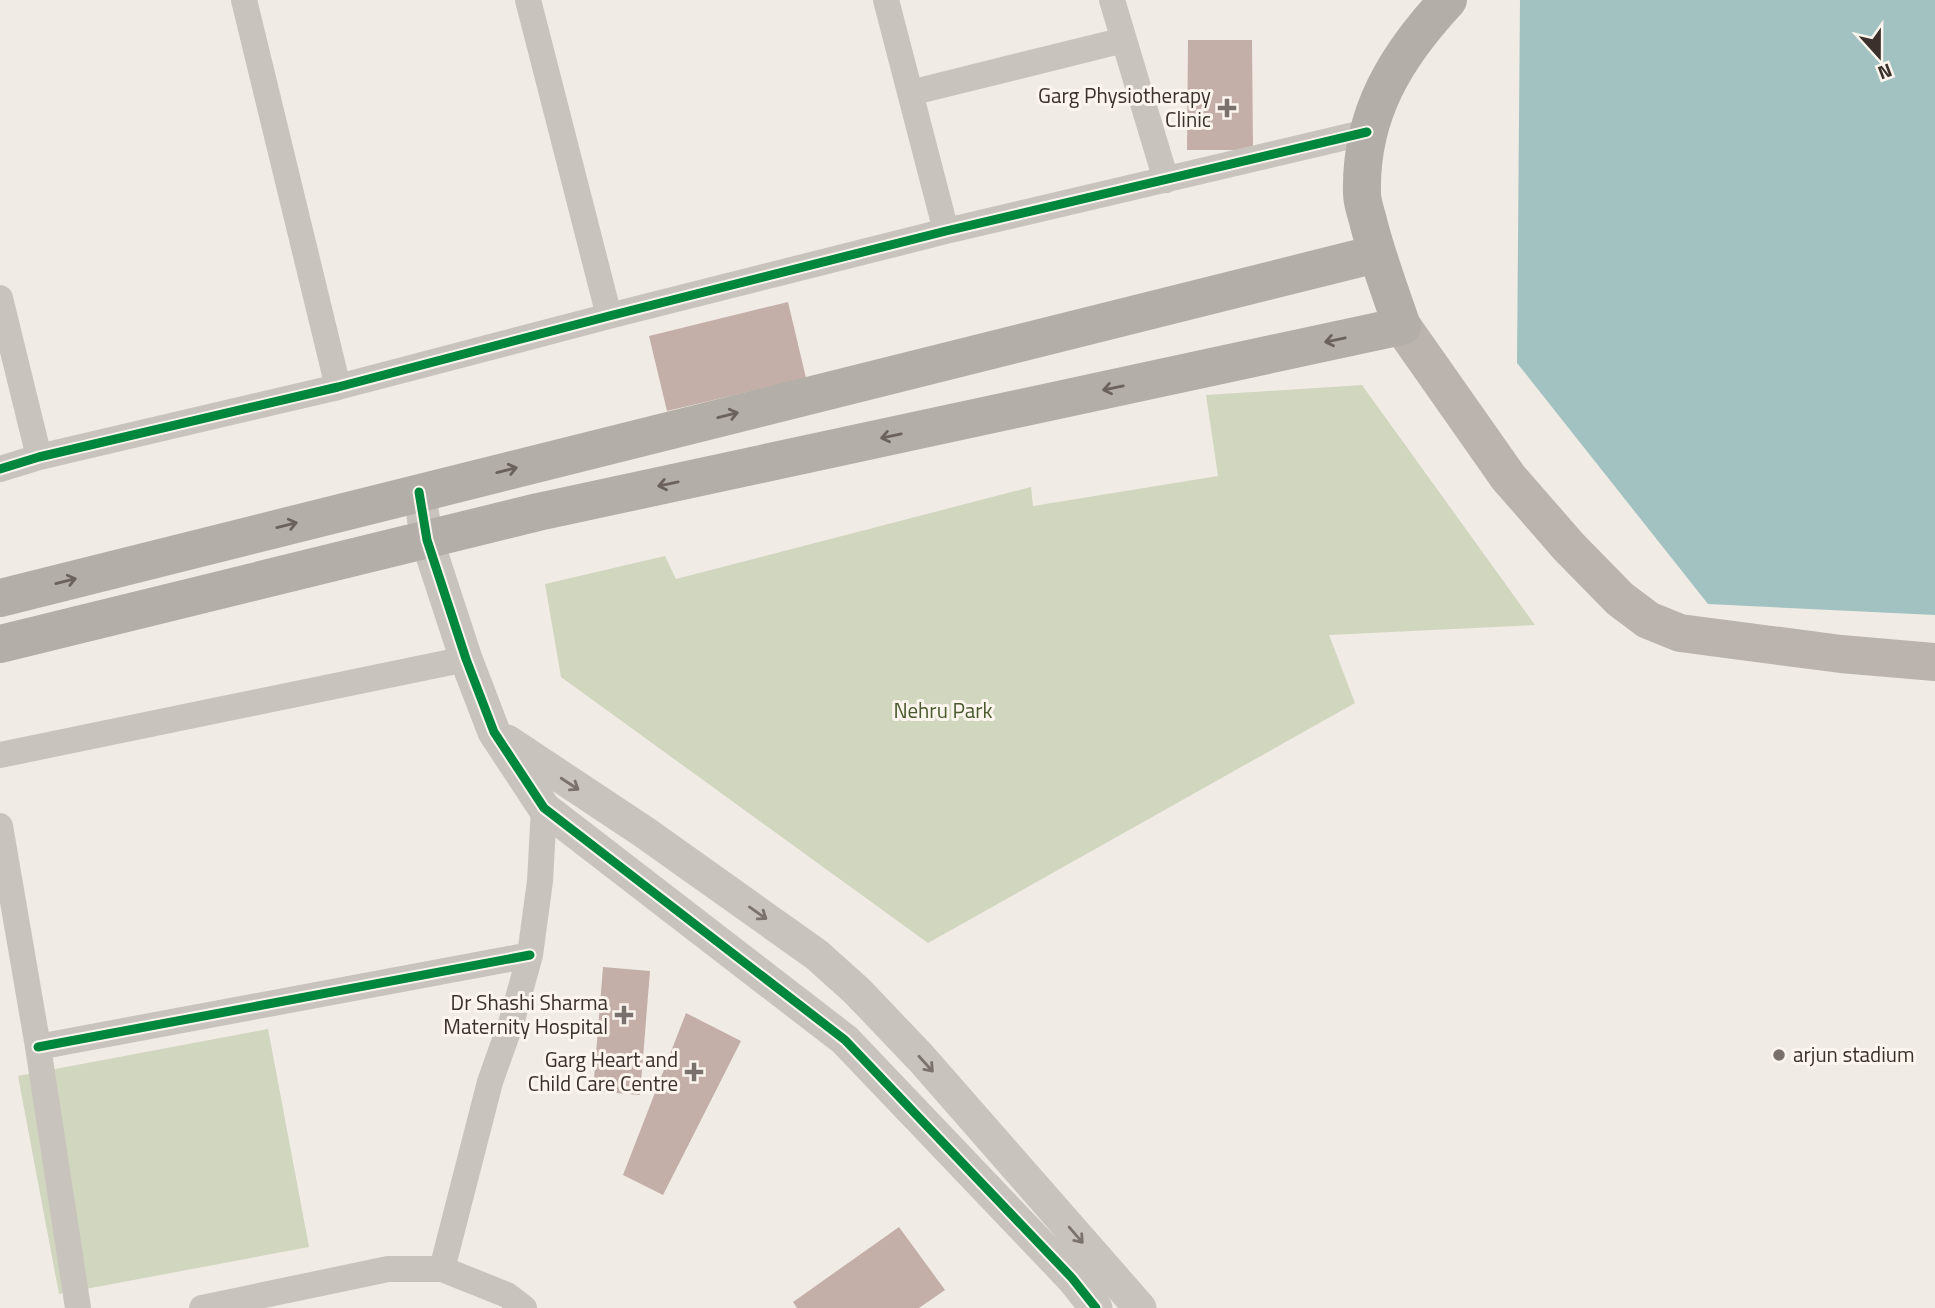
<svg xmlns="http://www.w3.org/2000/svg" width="1935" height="1308" viewBox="0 0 1935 1308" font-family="'Titillium Web',sans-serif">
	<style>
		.green { fill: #d1d6bf }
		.water { fill: #a1c2c1 }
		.building { fill: #c3afa7 }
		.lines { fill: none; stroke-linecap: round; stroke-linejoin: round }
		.minor { stroke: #c9c3be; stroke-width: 26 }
		.tertiary { stroke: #c9c3be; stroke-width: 33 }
		.secondary { stroke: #bab3ae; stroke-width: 38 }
		.trunk { stroke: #b4aea8; stroke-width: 38 }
		.cycleway-casing { stroke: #fbf5ee; stroke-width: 13 }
		.cycleway { stroke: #00873e; stroke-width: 9 }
		.oneway { stroke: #6b625d }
		.oneway2 { stroke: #7b726d }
		.poi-dot { fill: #7a716c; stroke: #fbf5ee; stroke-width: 2.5 }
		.labels { text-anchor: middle; stroke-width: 6; stroke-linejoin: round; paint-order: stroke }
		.poi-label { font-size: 21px; fill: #3b302b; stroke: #fbf5ee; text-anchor: end }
		.park-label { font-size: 21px; fill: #4a5a2e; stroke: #fbf5ee }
	</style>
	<rect width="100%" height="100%" fill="#f0ebe5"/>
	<path class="green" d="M1362,385l173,240 -206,10 26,68 -427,240 -367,-266 -16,-93 120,-28 11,23 355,-92 2,19 185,-30 -12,-81z
		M268,1029l41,218 -250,47 -41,-218z"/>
	<path class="water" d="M1520,0h415v615l-227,-11 -191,-241z"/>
	<path class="building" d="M1188,40h64l1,110h-66z
		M788,302l18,76 -139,33 -18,-75z
		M603,967l47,4 -10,124 -47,-4z
		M686,1013l55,28 -78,154 -40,-20z
		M899,1227l46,63 -26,18h-122l-4,-6z"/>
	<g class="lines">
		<path class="minor" d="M244,0l94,387
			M528,0l81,316
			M886,0l60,231
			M1112,0l54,180
			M910,93l214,-53
			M0,298l39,159
			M0,469l39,-12 299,-70 271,-71 337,-85 421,-99
			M0,755l466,-96
			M0,826l38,221 40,261
			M38,1047l492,-92
			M442,1269l48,-187 22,-62 18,-65 10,-74 4,-73
			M202,1308l186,-39h54l65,26 17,13"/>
		<path class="tertiary" d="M419,492l8,48 39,119 28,73 50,76 301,232 227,238 24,30
			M507,741l137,91 173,123 40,36 64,67 219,250"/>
		<path class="secondary" d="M1402,326l106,151 61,70 51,52 28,21 32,13 161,21 94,8"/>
		<path class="trunk" d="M0,598l1376,-344
			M0,644l538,-132 864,-186c-12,-34 -24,-67 -33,-101 -2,-10 -7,-21 -7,-32 -2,-79 34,-137 86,-193"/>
		<g class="cycleway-casing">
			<path id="cycleway" d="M0,469l39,-12 299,-70 271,-71 337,-85 421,-99
				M419,492l8,48 39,119 28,73 50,76 301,232 227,238 24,30
				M38,1047l492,-92"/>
		</g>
		<use href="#cycleway" class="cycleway"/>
	</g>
	<defs><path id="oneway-shaft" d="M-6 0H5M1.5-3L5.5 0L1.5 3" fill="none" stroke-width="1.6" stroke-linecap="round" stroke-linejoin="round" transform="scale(1.75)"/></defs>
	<g class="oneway">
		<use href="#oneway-shaft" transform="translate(1335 340) rotate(168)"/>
		<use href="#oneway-shaft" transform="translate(1113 388) rotate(168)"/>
		<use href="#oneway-shaft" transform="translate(728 415) rotate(-14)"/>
		<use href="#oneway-shaft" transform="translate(891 436) rotate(168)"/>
		<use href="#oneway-shaft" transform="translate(507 470) rotate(-14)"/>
		<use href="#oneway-shaft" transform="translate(668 484) rotate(168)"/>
		<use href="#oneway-shaft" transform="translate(287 525) rotate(-14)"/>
		<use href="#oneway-shaft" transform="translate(66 581) rotate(-14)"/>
	</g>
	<g class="oneway2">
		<use href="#oneway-shaft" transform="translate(570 784) rotate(33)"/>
		<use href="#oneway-shaft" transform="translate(758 913) rotate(35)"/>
		<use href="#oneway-shaft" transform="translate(926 1064) rotate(48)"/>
		<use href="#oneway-shaft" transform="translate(1076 1235) rotate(49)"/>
	</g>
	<g class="poi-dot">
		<path d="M1223.5 97.5h7v7h7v7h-7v7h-7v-7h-7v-7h7z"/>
		<path d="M620.5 1004.5h7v7h7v7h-7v7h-7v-7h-7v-7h7z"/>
		<circle cx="1779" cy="1055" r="7"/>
		<path d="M690.5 1061.5h7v7h7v7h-7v7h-7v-7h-7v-7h7z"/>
	</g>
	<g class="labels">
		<g class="poi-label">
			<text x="1211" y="103">Garg Physiotherapy<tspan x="1211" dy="24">Clinic</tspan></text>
			<text x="608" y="1010">Dr Shashi Sharma<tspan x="608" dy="24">Maternity Hospital</tspan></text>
			<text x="1793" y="1062" text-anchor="start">arjun stadium</text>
			<text x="678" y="1067">Garg Heart and<tspan x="678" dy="24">Child Care Centre</tspan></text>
		</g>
		<g class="park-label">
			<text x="943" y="718">Nehru Park</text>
		</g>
	</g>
	<g transform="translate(1879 56) rotate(159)" stroke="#fbf5ee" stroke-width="5" paint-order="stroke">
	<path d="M0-5L12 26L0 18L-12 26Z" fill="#3b302b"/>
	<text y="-10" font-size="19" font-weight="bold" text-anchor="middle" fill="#3b302b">N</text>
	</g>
</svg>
